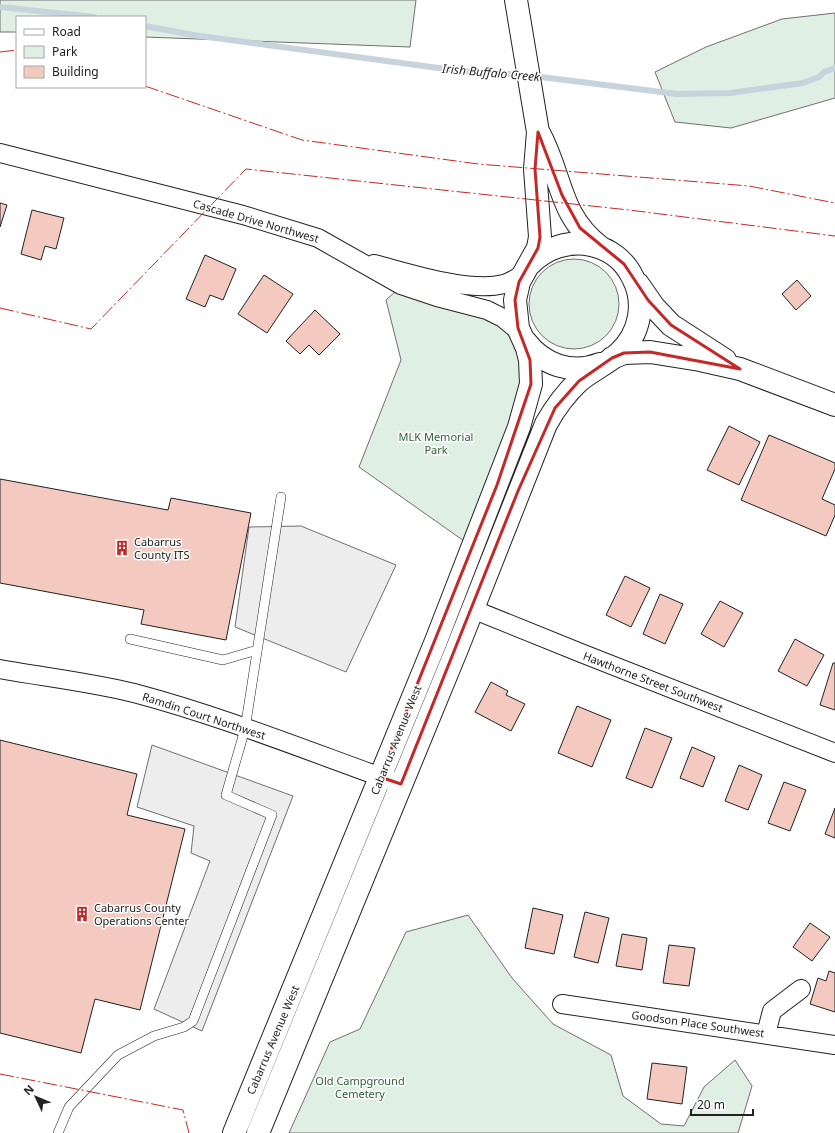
<svg xmlns="http://www.w3.org/2000/svg" width="835" height="1133" viewBox="0 0 835 1133" font-family="'Noto Sans',sans-serif">
	<style>
		.green { fill: #e0efe3; stroke: #6f6f6f }
		.parking { fill: #ededed; stroke: #6f6f6f }
		.lines { fill: none; stroke-linecap: round; stroke-linejoin: round }
		.stream { stroke: #c7d3dd; stroke-width: 6 }
		.building { fill: #f3c9c0; stroke: #222 }
		.lane-casing { stroke: #222; stroke-width: 10 }
		.street-casing { stroke: #222; stroke-width: 20 }
		.secondary-casing { stroke: #222; stroke-width: 24 }
		.lane { stroke: #fff; stroke-width: 9 }
		.street { stroke: #fff; stroke-width: 18 }
		.secondary { stroke: #fff; stroke-width: 22 }
		.power { stroke: #c62828; stroke-width: 1; stroke-dasharray: 14 3 2 3; stroke-linecap: butt }
		.marked { fill: none; stroke: #c62828; stroke-width: 3; stroke-linejoin: round }
		.labels { text-anchor: middle; stroke-width: 3; stroke-linejoin: round; paint-order: stroke }
		.street-label { font-size: 11px; fill: #222; stroke: #fff }
		.park-label { font-size: 11px; fill: #2f5e38; stroke: #fff }
		.poi-label { font-size: 11px; fill: #222; stroke: #fff; text-anchor: start }
		.water-label { font-size: 12px; font-style: italic; fill: #222; stroke: #fff }
	</style>
	<rect width="100%" height="100%" fill="#fff"/>
	<path class="green" d="M0,0h416l-6,47 -265,-10v-20h-128v15h-17z
		M835,13v85l-104,30 -56,-6 -20,-50 51,-25 76,-28z
		M529 304a45 45 0 1 1 90 0a45 45 0 1 1-90 0Z
		M396,291l98,30 14,11 8,16 4,12 1,19 -8,40 -49,122 -105,-74 42,-107 -15,-60z
		M468,915l44,63 41,46 58,31 12,41 38,28 23,2 20,-39 31,-27 17,26 -14,47h-449l41,-91 30,-13 46,-97z"/>
	<path class="parking" d="M301,526l95,39 -50,107 -111,-45 14,-100z
		M152,745l141,51 -91,235 -48,-22 56,-148 -19,-8 3,-27 -57,-19z"/>
	<g class="lines">
		<path class="stream" d="M0,7l94,10
			M145,26l48,9 268,36 63,4
			M533,76l144,18 53,-1 73,-10 16,-6 5,-5 11,-4"/>
	</g>
	<path class="building" d="M0,203l7,2 -7,22z
		M32,210l32,8 -8,31 -11,-3 -4,14 -20,-6z
		M205,255l31,14 -13,31 -13,-5 -5,12 -19,-8z
		M264,275l29,19 -26,39 -29,-19z
		M797,280l14,16 -15,14 -14,-16z
		M315,310l25,24 -21,21 -10,-10 -9,9 -14,-13z
		M729,426l31,16 -21,43 -32,-15z
		M769,435l66,28v6l-13,30 13,6v10l-9,21 -85,-36z
		M0,479l168,31 3,-12 80,15 -25,127 -85,-16 3,-14 -144,-27z
		M625,576l25,12 -19,39 -25,-12z
		M660,594l23,10 -18,40 -22,-10z
		M720,601l23,12 -19,34 -23,-13z
		M795,639l29,16 -17,31 -29,-15z
		M833,663h2v47l-15,-5z
		M491,682l17,9 -2,4 19,9 -14,27 -36,-19z
		M577,706l34,14 -19,47 -34,-14z
		M645,728l27,10 -20,50 -26,-10z
		M0,740l137,34 -10,41 58,14 -45,181 -45,-11 -14,54 -81,-20z
		M692,747l23,10 -12,30 -23,-9z
		M739,765l23,10 -14,35 -23,-9z
		M784,782l22,8 -16,41 -22,-8z
		M835,808v30l-10,-4z
		M533,908l30,7 -9,39 -29,-6z
		M585,912l24,6 -11,45 -24,-6z
		M810,923l20,14 -18,24 -19,-14z
		M622,934l25,4 -5,32 -26,-4z
		M669,945l26,3 -6,38 -26,-3z
		M829,971l6,2v39l-25,-8 8,-26 8,3z
		M652,1063l35,4 -5,37 -35,-5z"/>
	<g class="lines">
		<g class="lane-casing">
			<path id="lane" d="M130,639l93,21 34,-10
				M58,1133l11,-26 49,-52 36,-19 30,-9 9,-6 79,-206 -46,-20 19,-66 36,-232"/>
		</g>
		<g class="street-casing">
			<path id="street" d="M0,153l243,62 75,23 83,47 36,12 50,13 16,8 17,14
				M374,264c35,9 95,29 130,20 6,-2 13,-6 19,-10
				M472,609l109,44 254,100
				M0,669c44,8 90,13 134,24 87,23 174,58 258,88
				M562,1004l273,41
				M766,1034l6,-23 29,-22"/>
		</g>
		<g class="secondary-casing">
			<path id="secondary" d="M539,133c23,42 19,82 61,114
				M638,284l16,23 17,18 54,35
				M525,341c18,24 47,34 75,23
				M612,358l12,-5 26,-1 50,8 40,9 95,36
				M234,1133l202,-492 83,-214 12,-43 -1,-24 -3,-12 -9,-20 -3,-28 4,-18 19,-34 2,-11 -5,-68 3,-37 -22,-132
				M258,1133l199,-484 89,-225c9,-16 19,-30 33,-43 13,-11 28,-17 40,-28 21,-19 27,-50 14,-75 -8,-17 -23,-29 -42,-33 -22,-5 -45,3 -61,19"/>
		</g>
		<use href="#lane" class="lane"/>
		<use href="#street" class="street"/>
		<use href="#secondary" class="secondary"/>
		<path class="power" d="M0,52l17,-2
			M145,86l157,54 176,24 271,22 86,17
			M0,308l91,21 155,-160 383,41 206,26
			M0,1074l183,36 6,23"/>
	</g>
	<path class="marked" d="M538,132l24,63 18,33 44,36 24,36 23,25 69,44 -90,-17 -26,1 -12,5 -33,23 -24,27 -37,83 -117,293 -21,-7 117,-292 34,-101 -1,-24 -12,-32 -3,-28 4,-18 19,-34 2,-11 -5,-68z"/>
	<defs>
		<g id="building-bare" transform="scale(1.2)"><path d="M-4-6H4V6H1V3H-1V6H-4ZM-2.5-4.3h1.7v1.8h-1.7ZM.8-4.3h1.7v1.8H.8ZM-2.5-1h1.7V.8h-1.7ZM.8-1h1.7V.8H.8Z" fill="#c62828" stroke="#fff" stroke-width="2.5" paint-order="stroke"/></g>
	</defs>
	<g fill-rule="evenodd">
		<use href="#building-bare" x="122" y="548"/>
		<use href="#building-bare" x="82" y="914"/>
	</g>
	<g class="labels">
		<g class="street-label">
			<text transform="translate(256 221) rotate(16)" y="4">Cascade Drive Northwest</text>
			<text transform="translate(653 682) rotate(21)" y="4">Hawthorne Street Southwest</text>
			<text transform="translate(204 716) rotate(18)" y="4">Ramdin Court Northwest</text>
			<text transform="translate(396 740) rotate(-68)" y="4">Cabarrus Avenue West</text>
			<text transform="translate(698 1024) rotate(8)" y="4">Goodson Place Southwest</text>
			<text transform="translate(273 1040) rotate(-67)" y="4">Cabarrus Avenue West</text>
		</g>
		<g class="park-label">
			<text x="436" y="441">MLK Memorial<tspan x="436" dy="13">Park</tspan></text>
			<text x="360" y="1085">Old Campground<tspan x="360" dy="13">Cemetery</tspan></text>
		</g>
		<g class="poi-label">
			<text x="134" y="546">Cabarrus<tspan x="134" dy="13">County ITS</tspan></text>
			<text x="94" y="912">Cabarrus County<tspan x="94" dy="13">Operations Center</tspan></text>
		</g>
		<g class="water-label">
			<text transform="translate(491 73) rotate(5)" y="4">Irish Buffalo Creek</text>
		</g>
	</g>
	<rect x="16" y="16" width="130" height="72" fill="#ffffff" stroke="#a7a7a7"/>
	<rect x="24" y="29" width="20" height="6" fill="#ffffff" stroke="#a7a7a7"/>
	<text x="52" y="36" font-size="12" fill="#222222">Road</text>
	<rect x="24" y="46" width="20" height="12" fill="#e0efe3" stroke="#a7a7a7"/>
	<text x="52" y="56" font-size="12" fill="#222222">Park</text>
	<rect x="24" y="66" width="20" height="12" fill="#f3c9c0" stroke="#a7a7a7"/>
	<text x="52" y="76" font-size="12" fill="#222222">Building</text>
	<g transform="translate(36 1097) rotate(314)" stroke="#ffffff" stroke-width="3" paint-order="stroke">
	<path d="M0-3L7 15L0 10L-7 15Z" fill="#222222"/>
	<text y="-6" font-size="11" font-weight="bold" text-anchor="middle" fill="#222222">N</text>
	</g>
	<path d="M691 1109v6h62v-6" fill="none" stroke="#222222" stroke-width="2"/>
	<text x="697" y="1109" font-size="12" fill="#222222" stroke="#ffffff" stroke-width="3" paint-order="stroke">20 m</text>
</svg>
